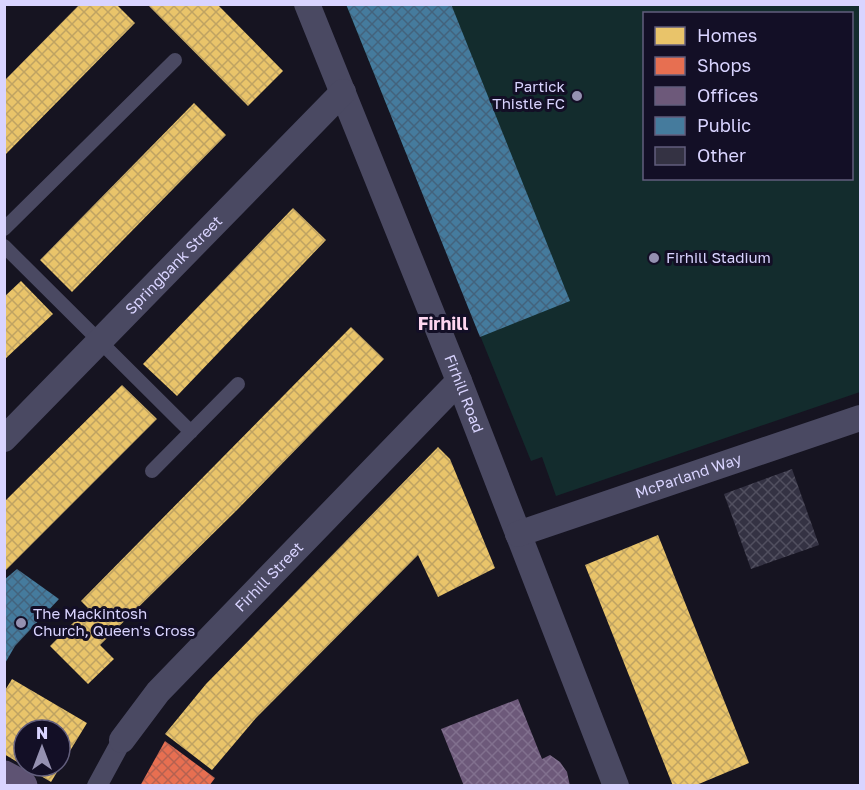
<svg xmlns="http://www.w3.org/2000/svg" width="865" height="790" viewBox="0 0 865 790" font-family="'Golos Text',sans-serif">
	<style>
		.green { fill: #132c2d; fill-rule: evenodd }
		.homes { fill: url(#homes-cross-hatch) }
		.shops { fill: url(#shops-cross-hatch) }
		.offices { fill: url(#offices-cross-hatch) }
		.public { fill: url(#public-cross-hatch) }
		.building { fill: url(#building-cross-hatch) }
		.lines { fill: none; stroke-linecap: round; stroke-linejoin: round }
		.service { stroke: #4a4962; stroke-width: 14 }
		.pedestrian { stroke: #4a4962; stroke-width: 20 }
		.minor { stroke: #4a4962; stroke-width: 26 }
		.primary { stroke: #5e5373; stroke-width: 33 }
		.poi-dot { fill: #9591b1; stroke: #130f26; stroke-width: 2 }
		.labels { text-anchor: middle; stroke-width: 6; stroke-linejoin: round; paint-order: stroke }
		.poi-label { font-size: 15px; fill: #d9d4ff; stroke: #130f26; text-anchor: start }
		.street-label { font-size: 15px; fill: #d9d4ff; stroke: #130f26 }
		.quarter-label { font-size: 18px; font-weight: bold; fill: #ffd6f0; stroke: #130f26 }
	</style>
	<defs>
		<pattern id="homes-cross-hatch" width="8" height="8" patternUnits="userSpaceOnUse" patternTransform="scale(1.5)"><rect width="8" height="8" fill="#e9c46a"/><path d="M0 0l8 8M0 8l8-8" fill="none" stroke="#bfa362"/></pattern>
		<pattern id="shops-cross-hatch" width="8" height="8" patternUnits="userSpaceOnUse" patternTransform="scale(1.5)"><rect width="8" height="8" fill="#e76f51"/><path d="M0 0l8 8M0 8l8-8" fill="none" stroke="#b56150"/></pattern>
		<pattern id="offices-cross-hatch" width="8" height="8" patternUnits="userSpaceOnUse" patternTransform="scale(1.5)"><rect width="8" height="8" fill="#6d597a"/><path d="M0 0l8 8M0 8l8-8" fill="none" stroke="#81708e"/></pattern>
		<pattern id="public-cross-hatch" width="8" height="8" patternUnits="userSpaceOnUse" patternTransform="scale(1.5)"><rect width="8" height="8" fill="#457b9d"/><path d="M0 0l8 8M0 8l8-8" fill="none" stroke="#43637d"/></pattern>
		<pattern id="building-cross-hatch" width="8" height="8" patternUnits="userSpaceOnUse" patternTransform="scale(1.5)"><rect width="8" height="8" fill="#343243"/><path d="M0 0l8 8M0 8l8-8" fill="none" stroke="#514f5f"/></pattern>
	</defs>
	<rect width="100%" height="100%" fill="#161421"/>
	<path class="green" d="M346,5h514v387l-304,104 -14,-39 -11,4zM644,14h208v164h-208z"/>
	<path class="homes" d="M80,4h36l19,19 -131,133v-75z
		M147,4h70l66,67 -35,35z
		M194,103l32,32 -154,157 -32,-32z
		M293,208l33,32 -149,156 -34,-32z
		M21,281l32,33 -49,46v-63z
		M351,327l33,32 -147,151 -137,135 14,14 -26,25 -38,-38 38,-38 -7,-7z
		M122,385l35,34 -153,153v-70z
		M438,447l12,12 45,109 -57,29 -20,-42 -162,163 -44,52 -47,-36 41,-50z
		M658,535l91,228 -55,23h-21l-88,-221z
		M12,679l75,44 -36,59 -27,-16h36v-36h-36v36l-20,-12v-62z"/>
	<path class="shops" d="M165,741l50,37 -6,8h-69z"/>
	<path class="offices" d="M518,699l24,60 8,-4 10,7 7,10 3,14h-106l-23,-57z"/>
	<path class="public" d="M346,4h105l119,297 -90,36z
		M17,569l42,30 -44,47 -11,19v-85z"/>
	<path class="building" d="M792,469l27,76 -68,24 -27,-75z"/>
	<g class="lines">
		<path class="service" d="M4,229l171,-169
			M4,246l187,186
			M152,471l86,-87"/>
		<path class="pedestrian" d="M97,786l25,-46"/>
		<g class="minor">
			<path id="s1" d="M307,4l152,377 157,405"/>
			<path id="s2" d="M4,439l339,-347"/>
			<path id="s3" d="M518,534l342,-116"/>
			<path id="s4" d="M122,740l36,-48 301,-311"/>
		</g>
		<path class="primary" d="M4,777l17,9"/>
	</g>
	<g class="poi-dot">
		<circle cx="577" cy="96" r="6"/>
		<circle cx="654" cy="258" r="6"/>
		<circle cx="21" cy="623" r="6"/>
	</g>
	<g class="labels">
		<g class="poi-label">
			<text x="565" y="92" text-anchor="end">Partick<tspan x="565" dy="17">Thistle FC</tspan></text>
			<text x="666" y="263">Firhill Stadium</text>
			<text x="33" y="619">The Mackintosh<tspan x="33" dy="17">Church, Queen's Cross</tspan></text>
		</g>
		<g class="street-label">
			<text dy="5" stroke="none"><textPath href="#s2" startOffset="243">Springbank Street</textPath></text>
			<text dy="5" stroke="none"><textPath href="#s1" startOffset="420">Firhill Road</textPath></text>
			<text dy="5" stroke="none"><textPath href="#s3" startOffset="180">McParland Way</textPath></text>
			<text dy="5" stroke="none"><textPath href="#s4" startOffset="220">Firhill Street</textPath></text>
		</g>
		<g class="quarter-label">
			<text x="443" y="330">Firhill</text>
		</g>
	</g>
	<rect width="865" height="790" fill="none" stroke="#d9d4ff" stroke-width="12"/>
	<rect x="643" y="12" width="210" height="168" fill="#130f26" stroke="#625e7d" stroke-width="1.5"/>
	<rect x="655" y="27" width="30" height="18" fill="#e9c46a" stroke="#625e7d" stroke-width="1.5"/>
	<text x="697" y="42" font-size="18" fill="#d9d4ff">Homes</text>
	<rect x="655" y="57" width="30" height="18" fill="#e76f51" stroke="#625e7d" stroke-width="1.5"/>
	<text x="697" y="72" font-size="18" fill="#d9d4ff">Shops</text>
	<rect x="655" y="87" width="30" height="18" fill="#6d597a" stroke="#625e7d" stroke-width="1.5"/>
	<text x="697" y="102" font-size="18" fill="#d9d4ff">Offices</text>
	<rect x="655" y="117" width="30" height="18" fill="#457b9d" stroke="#625e7d" stroke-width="1.5"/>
	<text x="697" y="132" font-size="18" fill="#d9d4ff">Public</text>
	<rect x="655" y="147" width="30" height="18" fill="#343243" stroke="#625e7d" stroke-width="1.5"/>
	<text x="697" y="162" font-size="18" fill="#d9d4ff">Other</text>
	<g transform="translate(42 748)"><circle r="28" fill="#130f26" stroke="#625e7d" stroke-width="1.5"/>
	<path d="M0-4.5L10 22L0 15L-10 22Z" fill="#9591b1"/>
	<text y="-9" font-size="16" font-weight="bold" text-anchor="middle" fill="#d9d4ff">N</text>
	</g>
</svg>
